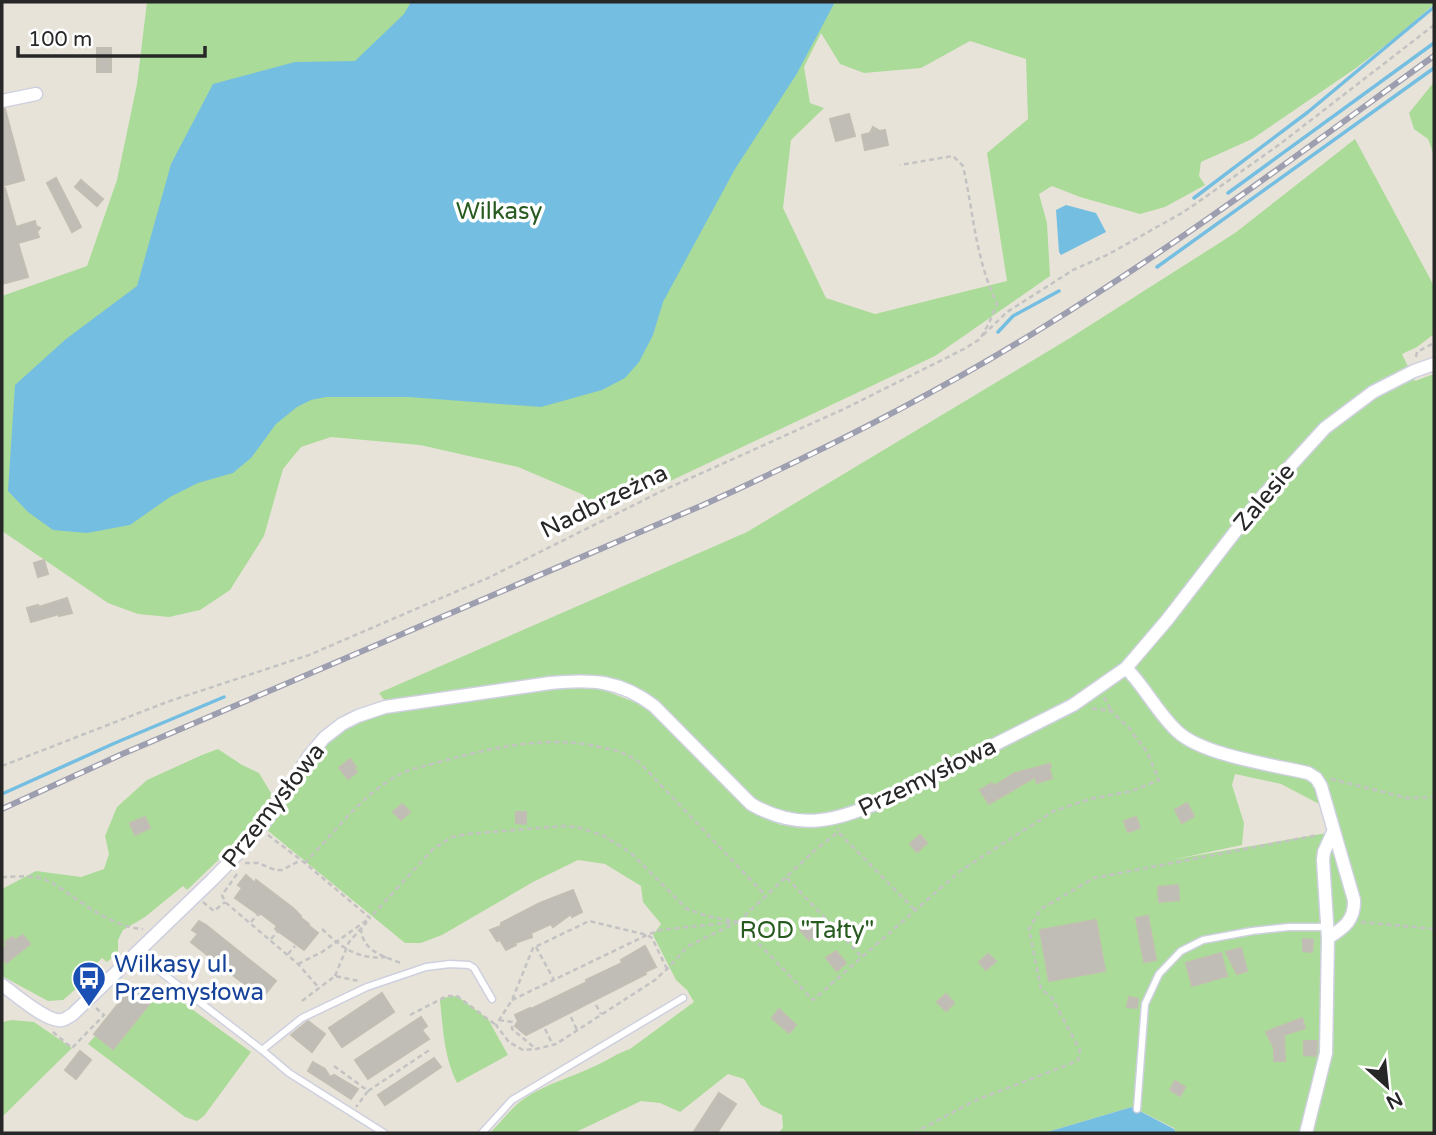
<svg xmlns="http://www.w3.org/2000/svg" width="1436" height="1135" viewBox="0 0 1436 1135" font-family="'Varela Round',sans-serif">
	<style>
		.green { fill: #abdb99; fill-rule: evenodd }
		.water { fill: #74bee2 }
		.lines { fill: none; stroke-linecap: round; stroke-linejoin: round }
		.stream { stroke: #74bee2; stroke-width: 3.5 }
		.building { fill: #c0bcb6; stroke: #c3beb3; stroke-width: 2 }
		.lane-casing { stroke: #ced0df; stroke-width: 9 }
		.street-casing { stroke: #ced0df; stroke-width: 15 }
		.path { stroke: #c3c3c3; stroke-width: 2.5; stroke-dasharray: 5 3.5; stroke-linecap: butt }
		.lane { stroke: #fff; stroke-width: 6 }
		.street { stroke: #fff; stroke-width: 12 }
		.rail-casing { stroke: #9d9eaf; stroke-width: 6 }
		.rail { stroke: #fff; stroke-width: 3.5; stroke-dasharray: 10; stroke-linecap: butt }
		.labels { text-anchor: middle; stroke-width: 7; stroke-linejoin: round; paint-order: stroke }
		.park-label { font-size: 24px; fill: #275b1f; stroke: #fff }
		.street-label { font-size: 24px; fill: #272727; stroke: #fff }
		.transit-label { font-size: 24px; fill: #164399; stroke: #fff; text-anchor: start }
	</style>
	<rect width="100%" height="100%" fill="#e8e3d9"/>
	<path class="green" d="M147,2h1287v2l-33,29 -45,35 -95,65 -9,6 -51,23 -2,14 6,9 -40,22 -25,7 -60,-17 -28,-11 -13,8 8,29 3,53 -115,80 -341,161 -10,-22 -66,-28 -98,-22 -89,-8 -30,10 -18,22 -19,67 -34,54 -30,20 -31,7 -31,-3 -30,-11 -106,-72v-235l85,-30 30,-86 20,-96zM821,33l19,31 24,9 57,-5 49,-27 56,18 2,60 -41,34 20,128 -132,33 -49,-16 -43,-90 8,-68 33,-32 -14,-5 -6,-36z
		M1434,82v73l-6,-16 -14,-10 -5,-16z
		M1355,139l79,147v48l-17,13 -15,7 13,27 19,-7v759h-258l-2,-5 -42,-21 -88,26h-266l5,-5 -1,-13 -21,-10 -17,-26 -16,-5 -48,38 -20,-9 -19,-2 -67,32h-84c11,-11 22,-26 35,-35 21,-14 47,-21 70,-32 12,-5 22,-13 35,-17l64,-47 -7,-12 -11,-10 -23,-45 8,-11 -18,-22 -2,-16 -36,-22 -27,-4 -45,22 -91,53 -21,8h-16l-138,-113c16,-26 42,-76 66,-93 17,-14 38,-21 58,-28l-12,-16 368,-161 323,-194 165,-105zM564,681l37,2 32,5 21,18 97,98 37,21h-7l-22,-11 -49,-43 -40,-46 -23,-18 -46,-18 -42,-3 -54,9 -58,6zM1285,768c10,1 24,3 31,11 9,9 14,40 17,53l-157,27 66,-14 2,-22 -12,-38 3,-11 46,10 44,23 -6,-20 -8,-11zM879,802l-32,19 -36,7 -18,-2 45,-9z
		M218,749l24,16 17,8 12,20 -2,13 -13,18 -69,66 -4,-4 -38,31 -22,13 -5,10v12l-11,10 -5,-4 -27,27 2,3 -14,12 -15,1 -46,-25v-87l34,-18 45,6 23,-8 5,-15 -4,-18 12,-29 30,-27 55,-25z
		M160,986l91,66 -47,64 -7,5 -12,-4 -97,-73 8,-9 17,14 37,-45 -2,-2z
		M447,997l10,-1 31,23 20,36 -51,28c-13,-26 -14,-54 -17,-83z
		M12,1020l22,2 38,26 -70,69v-95z"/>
	<path class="water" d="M411,2h424l-39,73 -61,94 -72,133 -10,33 -14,27 -14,16 -23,12 -61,17 -132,-10h-83l-15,3 -14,7 -21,17 -25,34 -18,15 -35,10 -28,14 -40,28 -43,8 -34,-3 -25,-18 -20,-21 7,-106 51,-46 71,-53 34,-122 42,-80 82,-22 60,-1 49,-47z
		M1066,205l30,8 10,19 -45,23 -2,-3 -3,-42z
		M1132,1107l42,22 2,4h-132z"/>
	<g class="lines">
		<path class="stream" d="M1228,193l206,-150
			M1194,198l114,-86 126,-105
			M1157,267l277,-199
			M998,332l15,-16 46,-25
			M2,794l113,-51 109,-46"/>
	</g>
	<path class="building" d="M97,48h14v24h-14z
		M5,109l19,71 -22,6v-76z
		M849,114l6,22 -19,5 -6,-22z
		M873,127l7,4 5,-1 3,15 -23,5 -3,-15 8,-2z
		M56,178l25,49 -9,5 -25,-49z
		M81,180l22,19 -6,7 -22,-19z
		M2,188h3l11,39 19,-6 1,5 4,2 -3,4 2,5 -21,6 10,34 -26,7z
		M44,560l4,14 -10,3 -4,-14z
		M67,598l5,15 -13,3v-2l-28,8 -4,-14 11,-3 1,2z
		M350,759l6,8 -2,2 3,3 -9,7 -9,-11z
		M1050,764l1,3 -2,1 3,10 -15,5 -2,-6 -46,27 -9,-14 12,-7 2,3 21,-13z
		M1187,803l7,13 -12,7 -7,-13z
		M402,804l8,8 -9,8 -8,-8z
		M516,812h10v12l-10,-1z
		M145,817l5,11 -15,7 -5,-12z
		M1136,817l4,11 -12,4 -4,-11z
		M920,835l7,8 -10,9 -7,-8z
		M246,875l9,8 1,-3 37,28 8,8 -1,1 9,7 -1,1 10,8 -14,17 -29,-21 2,-3 -17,-13 -1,2 -24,-17 7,-10 -4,-3z
		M1178,885l1,15 -20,2 -1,-15z
		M573,890l9,22 -10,5 -1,-3 -18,13 -2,-3 -20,9 1,4 -17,6 1,2 -10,5 -6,-10 -3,1 -7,-11 11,-4v-3l39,-20z
		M1148,916l8,44 -12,2 -8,-44z
		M1096,920l9,51 -56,10 -9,-51z
		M199,921l7,4 70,56 -14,17 -71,-56 7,-8 -6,-4z
		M808,924l9,9 -8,7 -9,-10z
		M23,935l7,9 -24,19 -4,-7v-7l5,-4 -2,-3 7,-5 3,3z
		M1303,939l10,1 -1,12 -9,-1z
		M645,946l11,21 -11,5 1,2 -120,61 -11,-9 3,-5 -3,-6 15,-7 1,1 56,-27 -1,-2 36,-17 -1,-3z
		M1241,948l6,23 -10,3 -11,-22z
		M836,951l10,12 -9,8 -11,-13z
		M1221,953l6,23 -35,10 -6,-23z
		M988,954l8,7 -10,9 -7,-8z
		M131,988l19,15 -37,46 -19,-15z
		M382,993l12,19 -52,35 -13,-19z
		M946,994l8,9 -8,8 -9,-9z
		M1129,997l9,2 -1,9 -10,-1z
		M779,1009l17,16 -7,8 -17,-15z
		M421,1017l6,9 -5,4 7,9 -61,40 -13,-19z
		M1302,1018l3,10 -21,7 1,26h-11v-13l-8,-16z
		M308,1021l17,13 -13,18 -21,-17z
		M1304,1041h13l-1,15 -12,-1z
		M80,1051l11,9 -15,19 -11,-9z
		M434,1058l7,9 -56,38 -7,-10z
		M313,1062l12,7 5,8 4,-2 24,14 -7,10 -43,-28z
		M1175,1081l10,6 -5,9 -10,-6z
		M719,1093l17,11 -19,29h-24z"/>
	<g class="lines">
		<g class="lane-casing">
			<path id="lane" d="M136,953l126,97 27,23 95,60
				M262,1050l40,-32 65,-31 59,-20 24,-3 19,1 5,3 18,31
				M1137,1109l8,-105 14,-30 22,-23 22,-11 49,-9 37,-4h38
				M482,1133l30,-33 171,-102"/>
		</g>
		<g class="street-casing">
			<path id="street" d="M2,101l34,-7
				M1126,668c19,19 32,46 52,64 25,23 95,33 130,41l8,5 5,8 33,114c1,20 -10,28 -26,38l-2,115 -20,80
				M1328,938l-5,-78 1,-8 9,-20
				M2,985c12,8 45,38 60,35 3,0 7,-4 10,-5l140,-135 33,-34 27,-33 37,-57 15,-18 18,-14 16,-8 27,-9 165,-24c41,-4 70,-3 104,23l97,98c50,29 87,16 136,-5l186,-94 53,-37 41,-48 95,-123 63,-69 48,-36 41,-21 20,-7"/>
		</g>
		<path class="path" d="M983,335l24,-23 66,-42 36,-16 71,-40 14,-9 86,-61 154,-119
			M1416,357l1,-5 17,-9
			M1104,697l7,13
			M2,766l165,-64 142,-47 181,-78 174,-87 180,-81 120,-60 16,-10 9,-16 8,-19c-22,-47 -23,-89 -34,-138l-10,-10 -53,9
			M1331,779l76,19 27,-1
			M839,833l76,77
			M268,835l37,28 65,55 63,-69 19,-12 15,-3 96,-8 14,1 27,9 27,17 56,56 20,7 31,6 75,78 147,-129 94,-60 36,-12 42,-8 27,-11 -12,-28 -18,-24 -18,-17 -21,-3
			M245,863h13l17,7h7l19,-10
			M305,863c32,-33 61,-75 104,-93 62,-16 127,-38 191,-23 16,3 27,6 40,16l126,133
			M237,874l-15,21 3,7 73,62 21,24
			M2,877c12,0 26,-2 38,1 11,3 20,10 29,16 22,15 46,33 74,35
			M787,878l75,79
			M203,902l11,9 11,-9
			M251,922l7,-8
			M738,922l76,-71 24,-19v-4
			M1361,922l73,7
			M361,928c1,24 23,28 42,36
			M322,929c20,19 36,31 65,28
			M271,939l7,-8
			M536,947l18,33
			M288,954l7,-8
			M298,964l24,-12 48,-34
			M667,969l-15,-31 -5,-3 -58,-14 -56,27 -21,52 -16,25 13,17 14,8 13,-1 20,-5 99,-64 12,-11 2,-2 19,-21 48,-23
			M335,976l14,-34 18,-20
			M512,1000l135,-65 13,-5 74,-8
			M302,1001l33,-25 24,5
			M596,1005l5,9
			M410,1015l37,-19h10l39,29
			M571,1017l6,13
			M499,1020l13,2v7l24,20
			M545,1029l8,16
			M53,1032l19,16 32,-33 -8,-7
			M334,1066l34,25 -12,16
			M368,1091l63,-42
			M914,1133l62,-33 94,-36 8,-4 2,-10 -28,-52 -11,-9 -12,-60 12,-20 53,-31 224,-43"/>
		<use href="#lane" class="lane"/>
		<use href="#street" class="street"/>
		<g class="rail-casing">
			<path id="rail" d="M2,809l118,-54 583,-250c115,-52 227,-108 334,-174 138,-84 267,-181 397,-275"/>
		</g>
		<use href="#rail" class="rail"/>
	</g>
	<defs>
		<g id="bus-pin" transform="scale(1.75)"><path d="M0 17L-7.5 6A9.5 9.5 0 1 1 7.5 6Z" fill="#1a4fb4" stroke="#fff"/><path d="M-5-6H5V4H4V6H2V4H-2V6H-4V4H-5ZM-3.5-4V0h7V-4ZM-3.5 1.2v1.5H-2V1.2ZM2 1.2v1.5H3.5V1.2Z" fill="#fff"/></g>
	</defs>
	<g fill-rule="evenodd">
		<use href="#bus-pin" x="89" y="978"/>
	</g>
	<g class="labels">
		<g class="park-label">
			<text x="499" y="219">Wilkasy</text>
			<text x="807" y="938">ROD "Tałty"</text>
		</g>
		<g class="street-label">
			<text transform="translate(1264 497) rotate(-50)" y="8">Zalesie</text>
			<text transform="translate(604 501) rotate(-26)" y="8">Nadbrzeżna</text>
			<text transform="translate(927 777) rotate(-26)" y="8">Przemysłowa</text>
			<text transform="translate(273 805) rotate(-52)" y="8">Przemysłowa</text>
		</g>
		<g class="transit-label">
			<text x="114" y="972">Wilkasy ul.<tspan x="114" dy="28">Przemysłowa</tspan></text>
		</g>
	</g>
	<rect width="1436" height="1135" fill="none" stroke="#272727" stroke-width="7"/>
	<g transform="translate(1387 1086) rotate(153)" stroke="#ffffff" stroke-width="5" paint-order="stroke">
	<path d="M0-5L12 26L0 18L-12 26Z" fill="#272727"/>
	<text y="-10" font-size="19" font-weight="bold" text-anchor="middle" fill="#272727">N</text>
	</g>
	<path d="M18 46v10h187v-10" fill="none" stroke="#272727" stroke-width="3.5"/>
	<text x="28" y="46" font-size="21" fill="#272727" stroke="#ffffff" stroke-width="5" paint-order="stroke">100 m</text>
</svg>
